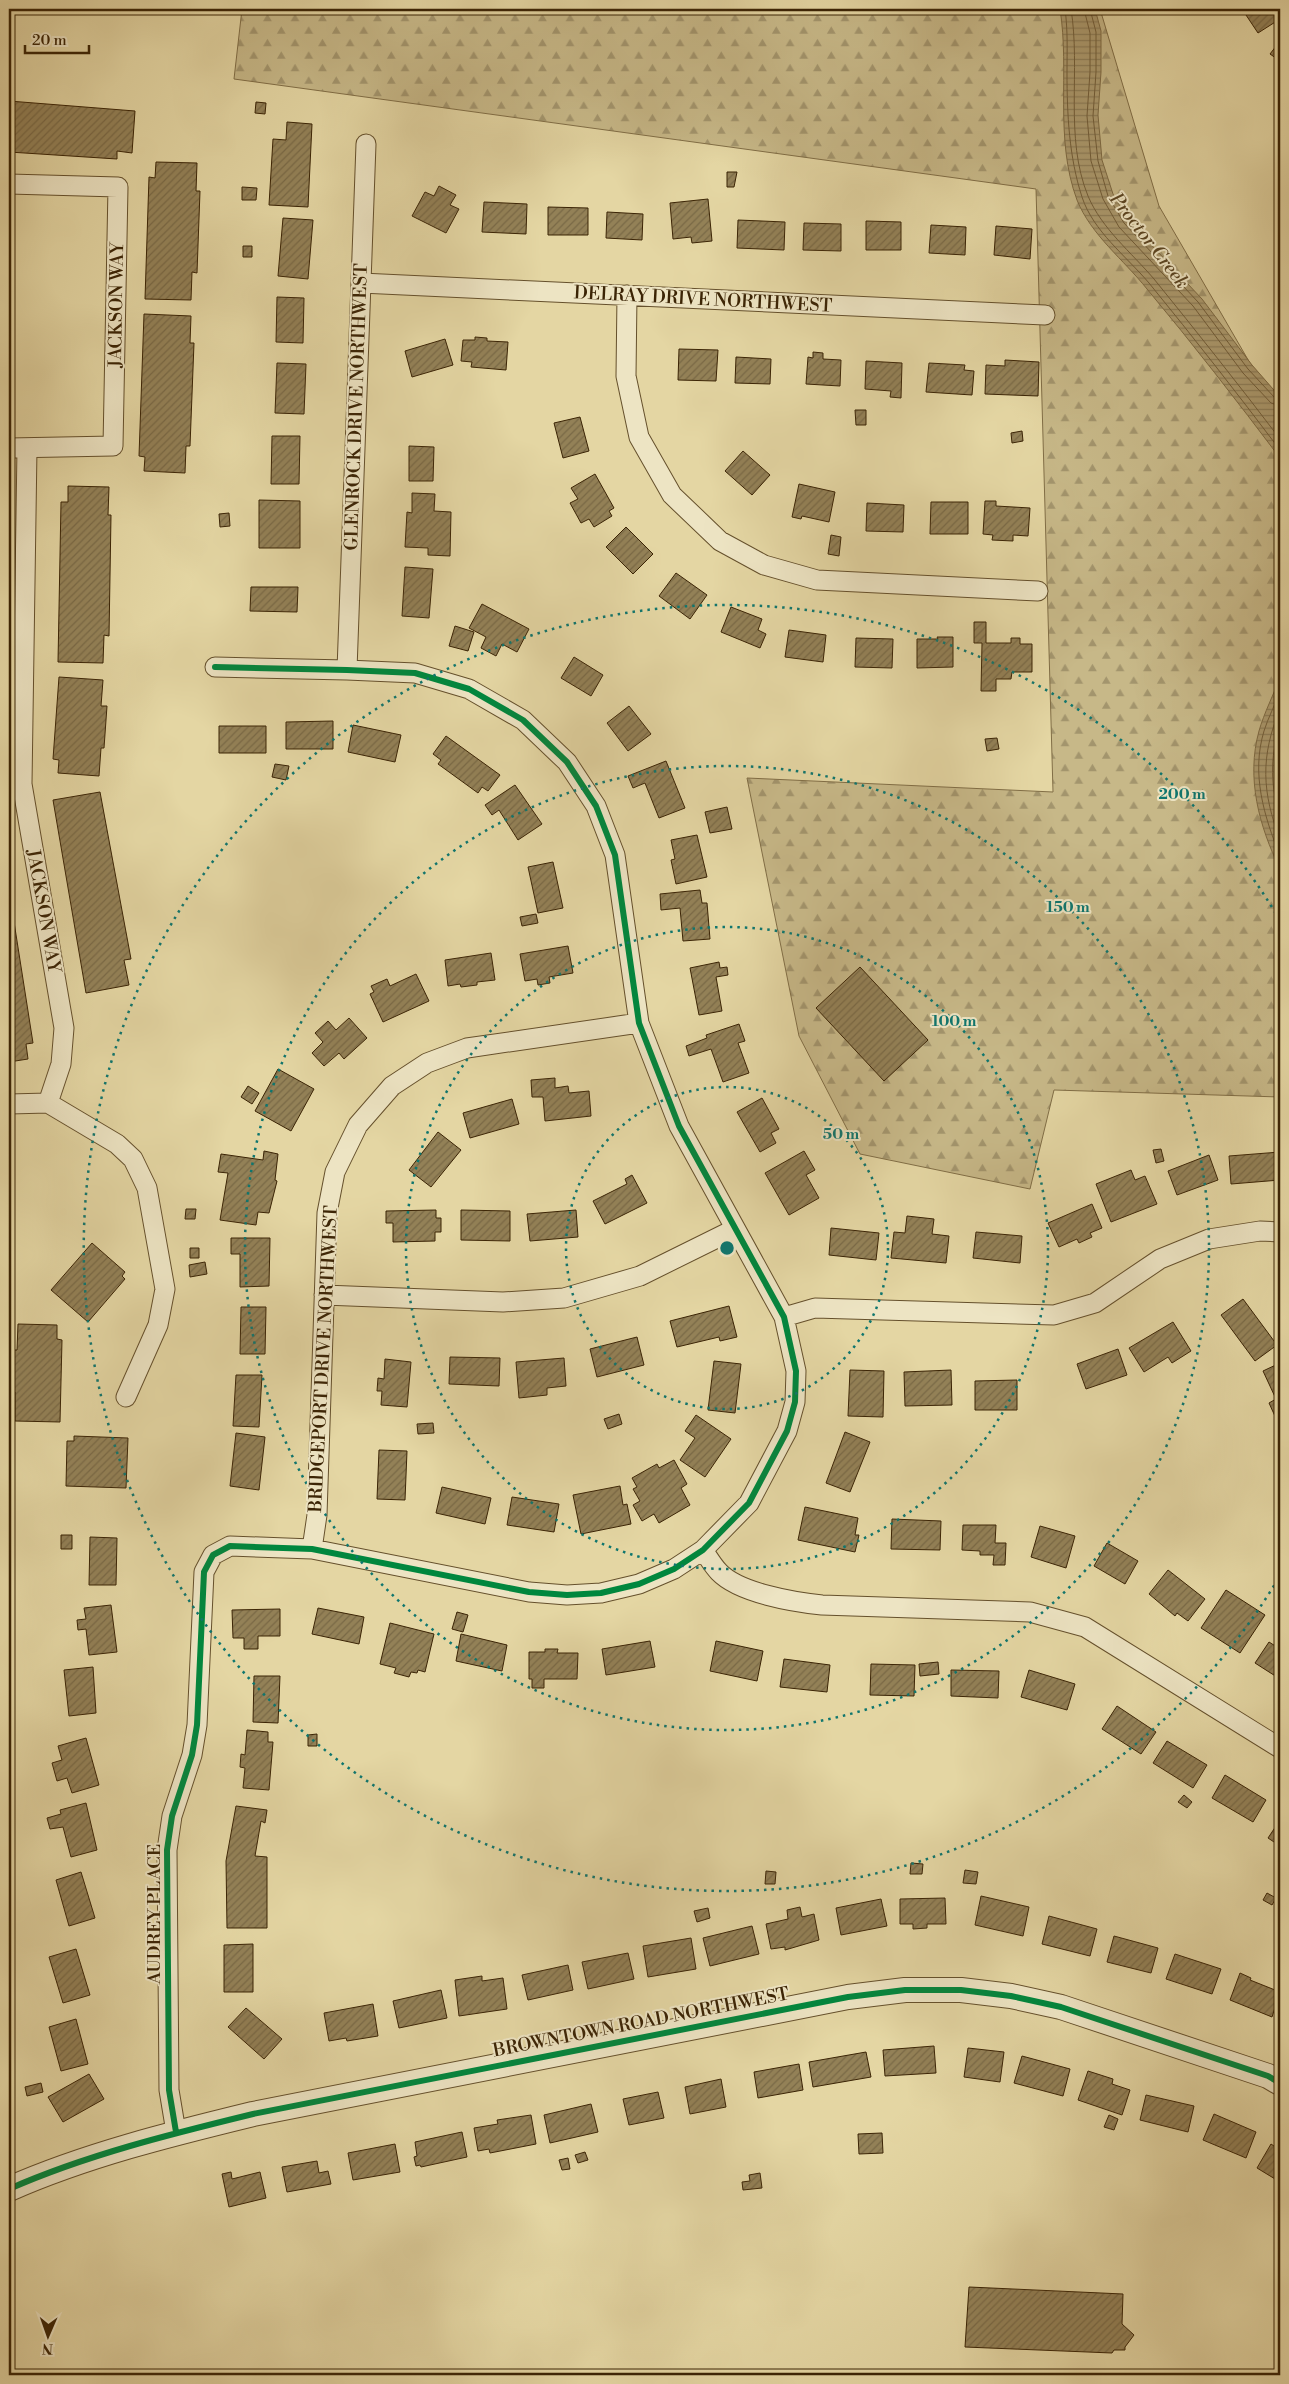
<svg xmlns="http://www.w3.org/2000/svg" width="1289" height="2384" viewBox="0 0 1289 2384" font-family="'Libre Bodoni',serif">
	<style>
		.forest { fill: url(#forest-firs); stroke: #816e46 }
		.water { fill: url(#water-rules); stroke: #7e6a43 }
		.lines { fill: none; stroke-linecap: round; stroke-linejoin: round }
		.shore { stroke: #735e39; stroke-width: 1 }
		.building { fill: url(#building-hatch); stroke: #3b2405 }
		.minor-casing { stroke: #65502c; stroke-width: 21 }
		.tertiary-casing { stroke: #65502c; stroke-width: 26 }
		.minor { stroke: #ede4c3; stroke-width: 19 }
		.tertiary { stroke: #ede4c3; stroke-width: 24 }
		.cycleway-casing { stroke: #ede4c3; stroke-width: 9 }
		.cycleway { stroke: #00873e; stroke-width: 6 }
		.ring { fill: none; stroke: #0f766e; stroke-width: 2.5; stroke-dasharray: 2.5 5 }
		.labels { text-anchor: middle; stroke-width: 4; stroke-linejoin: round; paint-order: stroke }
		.street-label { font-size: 18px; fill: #3b2405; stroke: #ede4c3 }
		.water-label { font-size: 19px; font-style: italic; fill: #5d4724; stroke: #ede4c3 }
		.centre { fill: #0f766e; stroke: #ede4c3; stroke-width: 2.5 }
		.ring-label { font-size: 15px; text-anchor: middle; font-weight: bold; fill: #0f766e; stroke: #ede4c3; stroke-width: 4; stroke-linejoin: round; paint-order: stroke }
	</style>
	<defs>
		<pattern id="forest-firs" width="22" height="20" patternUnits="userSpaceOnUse" patternTransform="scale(1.25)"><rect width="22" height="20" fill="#c7b888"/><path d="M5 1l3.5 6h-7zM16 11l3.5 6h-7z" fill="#a3956d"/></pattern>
		<pattern id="water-rules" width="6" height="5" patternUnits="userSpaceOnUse" patternTransform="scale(1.25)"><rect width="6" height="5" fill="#ab996d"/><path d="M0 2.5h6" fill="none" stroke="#8c7d58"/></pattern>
		<pattern id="building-hatch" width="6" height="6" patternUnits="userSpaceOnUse" patternTransform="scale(1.25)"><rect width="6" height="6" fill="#938157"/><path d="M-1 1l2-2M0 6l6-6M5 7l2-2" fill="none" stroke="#796946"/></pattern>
	</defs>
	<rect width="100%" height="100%" fill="#e4d6a3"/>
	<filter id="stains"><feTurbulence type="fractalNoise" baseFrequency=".004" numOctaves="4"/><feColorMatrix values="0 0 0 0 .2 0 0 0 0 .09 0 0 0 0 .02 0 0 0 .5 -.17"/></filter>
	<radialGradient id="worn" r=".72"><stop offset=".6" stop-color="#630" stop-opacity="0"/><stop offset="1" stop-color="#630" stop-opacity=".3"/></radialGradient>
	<path class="forest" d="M242,9h858l59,197 121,209v682l-226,-7 -24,99 -170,-35 -61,-118 -52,-258 306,14 -17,-603 -802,-110z"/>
	<path class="water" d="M1060,9h35l6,22v41l-3,43 4,45 11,34 15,26 74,79 50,66 28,32v61c-43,-57 -87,-114 -133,-169 -23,-29 -56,-54 -70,-89 -23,-62 -7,-128 -17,-191z
		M1280,677v192c-21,-43 -34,-91 -21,-138 5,-18 15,-37 21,-54z"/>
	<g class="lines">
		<path class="shore" d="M1065,9c3,22 2,42 2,64 0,41 2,84 15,124 11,34 44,59 67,86 45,55 88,110 131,167
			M1071,9c10,61 -7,128 17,187 14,33 43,56 66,83 43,53 85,106 126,160
			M1084,9l6,24v39l-3,44 4,45 12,38 16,28 74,79 50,67 28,30 9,3
			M1090,9l6,23v40l-3,44 5,45 10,35 16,27 74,79 50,67 27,29 5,2
			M1280,691c-5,14 -12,27 -16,40 -13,43 0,85 16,125
			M1280,709c-20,48 -18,83 0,131
			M1280,729c-11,27 -9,60 0,88"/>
	</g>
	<path class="building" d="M1242,9h31l7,10 -22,14z
		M1280,41v20l-10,-7z
		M9,101l126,10 -3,42 -15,-2v8l-108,-7z
		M256,102l10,1 -1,11 -10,-1z
		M287,122l25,2 -4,83 -39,-2 4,-66 13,1z
		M156,162l41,1 -1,28h4l-3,82 -5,-1 -1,28 -46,-1 4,-122 6,1z
		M727,172h10l-3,15h-7z
		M439,186l17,9 -6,10 9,4 -13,24 -34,-17 13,-24 9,4z
		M242,187l15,1 -1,12h-14z
		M708,199l4,42 -20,2 -1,-6 -18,2 -3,-36z
		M484,202l43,2 -1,30 -44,-2z
		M548,207l40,1v27h-40z
		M607,212l36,2 -1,26 -36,-2z
		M283,218l30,2 -5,59 -30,-3z
		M738,220l47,2 -1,28 -47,-2z
		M866,221l35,1v28h-35z
		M804,223l37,1v27l-38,-1z
		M931,225l35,2 -1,28 -36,-2z
		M996,226l36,3 -2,30 -36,-4z
		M243,246h9v11h-9z
		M277,297l27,1 -1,45 -27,-1z
		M144,314l47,2 -1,27h4l-4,103h-4l-1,27 -41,-2 1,-14 -6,-1z
		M475,337l12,1v3l21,1 -2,28 -35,-3 1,-5 -11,-1 2,-21h12z
		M445,339l8,26 -41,12 -7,-26z
		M679,349l39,1 -2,31 -38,-1z
		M813,352l10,1v6l18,1 -1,26 -34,-2 2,-27 5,1z
		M736,357l35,2 -1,25 -35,-1z
		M1005,360l34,2 -1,34 -53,-2 1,-29 19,1z
		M866,361l36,2 -1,35 -11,-1 1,-6 -26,-2z
		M277,363l29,1 -2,50 -29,-1z
		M929,363l36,2 -1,5 10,1 -2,24 -46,-3z
		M855,410h11v15h-10z
		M580,417l9,34 -26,7 -9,-35z
		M1022,431l1,10 -11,2 -1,-10z
		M272,436h28l-1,48h-28z
		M409,446l25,1 -1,34h-24z
		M743,451l27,24 -18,20 -27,-24z
		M595,474l19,34 -5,3 3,5 -18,11 -5,-8 -8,4 -11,-20 8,-4 -7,-11z
		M799,484l36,8 -6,30 -27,-6 -1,3 -9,-2z
		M68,486l41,1 -1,28h3l-2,121 -5,-1 -1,28 -45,-1 3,-160h7z
		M412,493l23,1 -1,17 17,1 -1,44 -22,-1v-7l-23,-1 2,-35 5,1z
		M259,500l41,1v47h-41z
		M985,501h11v5l34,2 -2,28 -15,-1v6l-21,-1 1,-5 -10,-1z
		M931,502h37v32h-38z
		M867,503l37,2 -1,27 -37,-1z
		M229,513l1,13 -10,1 -1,-13z
		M626,527l27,27 -20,20 -27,-27z
		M831,535l10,2 -2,19 -11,-2z
		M405,567l28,2 -4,49 -27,-2z
		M676,573l31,22 -17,24 -31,-23z
		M251,587h47l-1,25 -47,-1z
		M482,604l47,25 -12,23 -15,-8 -6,12 -15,-8 5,-11 -17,-9z
		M731,607l31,12 -4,11 8,4 -6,14 -39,-16z
		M974,622h12v21h25v-5h9v6h12v28h-20l-1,7h-15v12h-15l1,-48h-8z
		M455,626l19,6 -6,19 -19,-5z
		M789,630l37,5 -3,27 -38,-5z
		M937,637h16v30l-36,1v-29h21z
		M856,638l37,1 -1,29 -37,-1z
		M574,657l29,18 -12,21 -30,-18z
		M59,677l44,3 -2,26h6l-3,42h-3l-2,28 -41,-3 1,-13 -6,-1z
		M629,706l22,28 -23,17 -21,-28z
		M333,721v28h-47v-27z
		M353,725l48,10 -6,27 -47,-10z
		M219,726h47v27h-47z
		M446,736l54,39 -12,16 -6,-4 -4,6 -40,-29 3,-4 -8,-6z
		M997,738l2,11 -12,2 -2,-12z
		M666,761l19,47 -26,10 -14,-35 -12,5 -5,-12z
		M275,764l14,2 -3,14 -14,-3z
		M515,785l27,39 -24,16 -19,-30 -7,5 -7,-10z
		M100,792l31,167 -7,1 5,25 -43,8 -33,-193z
		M727,807l5,22 -22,4 -5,-21z
		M697,835l10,42 -31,7 -5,-24 4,-1 -4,-19z
		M553,862l10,46 -25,5 -10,-46z
		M9,890l24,153 -7,1 2,15 -19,3z
		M700,890l2,13h5l3,36 -27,2 -3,-33 -19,2 -1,-16z
		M536,914l2,9 -16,3 -2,-9z
		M568,946l5,27 -24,4 1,6 -12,2 -1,-6 -12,2 -5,-27z
		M491,953l4,27 -18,2v3l-16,2 -1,-3 -12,2 -3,-26z
		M719,962l1,6 7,-1 1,8 -12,2 6,34 -23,4 -9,-47z
		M860,967l68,73 -44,41 -68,-73z
		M416,974l13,27 -46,21 -13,-28 4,-2 -3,-6 16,-7 3,7z
		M349,1018l18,20 -23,21 -5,-6 -15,13 -12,-13 11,-11 -8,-9 13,-12 8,9z
		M739,1024l6,17 -7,2 11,30 -26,9 -12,-33 -22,7 -3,-10 21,-8 -1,-3z
		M278,1069l36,20 -23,42 -36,-20z
		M555,1078v10l13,-2 1,7 20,-2 2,25 -46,5 -2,-24h-11l-1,-17z
		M248,1086l11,7 -7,11 -11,-7z
		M762,1098l17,31 -8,4 5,10 -16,9 -23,-40z
		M512,1099l7,25 -49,14 -7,-25z
		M438,1132l23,18 -30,37 -22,-17z
		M1161,1149l3,12 -8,2 -3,-13z
		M264,1151l14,3 -3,26 2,1 -8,32 -11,-1 -2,13 -36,-5 8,-47 -10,-1 3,-18 42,6z
		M804,1151l11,19 -9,5 13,23 -30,17 -24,-42z
		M1280,1152v28l-49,4 -2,-28z
		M1209,1155l9,25 -41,15 -9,-24z
		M1131,1170l4,10 10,-4 12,28 -46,18 -15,-38z
		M632,1175l15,28 -42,21 -12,-23 34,-17 -2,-5z
		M1092,1204l10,24 -12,5 2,4 -13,6 -2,-4 -18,8 -11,-24z
		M186,1209h10l-1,10h-10z
		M436,1210v8h5v14h-6v9l-42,1v-19h-7v-12z
		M461,1210l49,1v30l-49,-1z
		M576,1210l2,27 -48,4 -3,-27z
		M907,1216l27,3 -2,15 17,2 -3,27 -55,-5 3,-26 11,1z
		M831,1228l48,5 -3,27 -47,-5z
		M976,1232l46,4 -2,27 -47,-5z
		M231,1238h39l-1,48 -29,1v-33h-9z
		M92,1243l33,29 -3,4 3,3 -37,43 -37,-32z
		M190,1248h9v10h-9z
		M205,1262l2,12 -17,3 -1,-12z
		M1243,1299l34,46 -22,16 -34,-46z
		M729,1306l8,31 -17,4 -1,-4 -42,10 -7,-26z
		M241,1307h25l-1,47h-25z
		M1173,1322l18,29 -19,12 -4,-6 -24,15 -15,-24z
		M18,1324l39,1v14l5,1 -2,82 -45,-1v-29h-5l1,-42h6z
		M637,1337l7,28 -47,12 -7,-28z
		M1118,1349l9,26 -41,14 -9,-25z
		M450,1357l50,1 -1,28 -50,-2z
		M564,1358l2,28 -19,2v7l-28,3 -3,-36z
		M385,1359l26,3 -4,45 -26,-2 1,-14h-5l1,-13 6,1z
		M714,1361l27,3 -6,49 -27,-3z
		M1280,1363v61l-1,1 -10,-22 7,-4 -13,-28z
		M850,1370l34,1 -1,46 -35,-1z
		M951,1370l1,35 -47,1 -1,-34z
		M236,1375h26l-3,52 -26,-1z
		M1017,1380v30h-42v-29z
		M619,1414l3,10 -14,5 -4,-10z
		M696,1415l35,24 -26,38 -25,-17 15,-22 -10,-7z
		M433,1423l1,10 -16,1 -1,-10z
		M845,1432l25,10 -20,50 -24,-9z
		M236,1433l29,4 -6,53 -29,-4z
		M74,1436l54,2 -2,50 -60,-2 1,-45h7z
		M379,1450l28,1 -2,49 -28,-1z
		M674,1460l13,24 -6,4 9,17 -31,18 -5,-9 -12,7 -9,-16 7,-4 -7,-12 4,-2 -5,-9 25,-14 2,4z
		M620,1486l3,19 4,-1 4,20 -50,10 -8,-39z
		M442,1487l49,11 -6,26 -49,-11z
		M512,1497l47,7 -5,28 -47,-7z
		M805,1507l53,11 -3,17h4l-4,17 -57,-12z
		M892,1519l49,2 -1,29 -49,-1z
		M963,1525h33l-1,18h11l-1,22h-12l1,-10h-14v-4l-18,-1z
		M1040,1526l35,10 -9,32 -35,-11z
		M61,1535h11v14h-11z
		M90,1537l27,1 -1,47h-27z
		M1107,1543l31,18 -13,23 -31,-18z
		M1168,1570l37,29 -17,22 -11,-8 -2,3 -26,-22z
		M1226,1590l39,25 -25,38 -39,-25z
		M111,1605l6,47 -28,3 -3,-26 -8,1 -1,-10 9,-1 -2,-11z
		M318,1608l46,9 -5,27 -47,-10z
		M280,1609v27h-22v13h-14v-11h-11l-1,-28z
		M457,1612l11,3 -5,17 -11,-3z
		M390,1623l44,11 -9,38 -7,-2 -1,3 -6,-1 -2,5 -15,-4 2,-5 -16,-4z
		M461,1634l46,11 -5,26 -46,-10z
		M650,1641l5,26 -49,8 -4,-26z
		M716,1641l47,10 -6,30 -47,-10z
		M1269,1642l11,7v30l-25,-16z
		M545,1649h13l-1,4h21l-1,26h-33v9h-12v-9h-3v-27h16z
		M784,1659l46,6 -3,27 -47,-5z
		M938,1662l1,12 -19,2 -1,-12z
		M871,1664l44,1 -1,31 -44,-1z
		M93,1667l3,46 -27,3 -5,-46z
		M951,1670l48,1 -1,27 -47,-2z
		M1029,1670l46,14 -8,26 -46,-13z
		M254,1676h26l-2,47 -25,-1z
		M1117,1706l39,26 -15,22 -39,-25z
		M247,1730l21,2v10h5l-4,48 -26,-2 2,-20 -5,-1 1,-13 4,1z
		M317,1734v12h-9v-11z
		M86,1738l13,47 -27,8 -5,-15 -10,3 -5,-18 10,-3 -4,-14z
		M1167,1741l40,24 -14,23 -40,-25z
		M1225,1775l41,25 -13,22 -41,-24z
		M1184,1795l8,7 -5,6 -9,-6z
		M86,1803l11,47 -26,7 -8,-30 -13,2 -3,-11 14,-4 -1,-4z
		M236,1806l31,4 -2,13 -4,-2 -6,35 12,1v71h-40l-1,-67z
		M1280,1820v26l-12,-8z
		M911,1863l12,1 -1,10h-12z
		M965,1870l13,2 -2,12 -13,-1z
		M766,1871l10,1 -1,12h-10z
		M81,1872l14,46 -26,8 -13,-46z
		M1267,1893l9,5 -4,7 -9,-5z
		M981,1896l48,11 -6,29 -48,-11z
		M945,1898l1,26h-19v4l-14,1v-5h-13v-25z
		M881,1899l6,27 -46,9 -5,-27z
		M800,1907l2,10 12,-3 5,26 -34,10v-3l-14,2 -5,-25 22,-5 -1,-9z
		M708,1908l2,10 -13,4 -3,-11z
		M1049,1916l48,13 -7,27 -48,-12z
		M752,1926l7,28 -49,12 -7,-28z
		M1114,1936l44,12 -7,25 -44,-11z
		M691,1938l5,31 -48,8 -5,-31z
		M253,1944v48h-29v-47z
		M76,1949l14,46 -27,8 -14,-46z
		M628,1953l6,26 -46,10 -6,-27z
		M1175,1954l46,15 -9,25 -46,-15z
		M568,1965l5,25 -45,10 -6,-25z
		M1240,1973l11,5 -1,2 30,12 -8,25 -42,-17z
		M482,1976v5l21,-3 4,31 -48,7 -4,-36z
		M441,1990l6,28 -48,10 -6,-27z
		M373,2004l5,32 -31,5 -1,-3 -17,3 -5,-28z
		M246,2008l36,31 -18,20 -36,-32z
		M76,2019l12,45 -27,7 -12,-44z
		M934,2046l2,27 -51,3 -2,-26z
		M968,2048l36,4 -4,30 -36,-5z
		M866,2052l5,25 -58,10 -4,-25z
		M1022,2056l48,13 -7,27 -49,-13z
		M799,2064l4,26 -45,8 -4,-26z
		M1088,2071l25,8 -1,5 18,6 -8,25 -44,-15z
		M89,2074l15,25 -41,23 -15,-25z
		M721,2079l5,28 -36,7 -5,-27z
		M41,2083l2,9 -16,4 -2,-9z
		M658,2092l6,26 -35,7 -6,-26z
		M1146,2095l48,11 -6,26 -48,-12z
		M591,2104l7,28 -48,11 -6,-28z
		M1214,2114l42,18 -10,26 -43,-18z
		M531,2115l5,29 -46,9 -1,-4 -11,2 -4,-23 24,-4 -1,-4z
		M1109,2115l9,4 -4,11 -10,-3z
		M462,2132l5,25 -46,10 -1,-2 -4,1 -2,-9 3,-1 -2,-14z
		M882,2133l1,20 -24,1 -1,-20z
		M395,2144l5,28 -47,8 -5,-27z
		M1271,2144l9,6v32l-23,-14z
		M585,2152l3,8 -10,3 -3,-8z
		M568,2158l2,11 -8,1 -3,-10z
		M317,2161l2,12 9,-2 3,13 -44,8 -5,-25z
		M231,2172l1,7 28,-7 6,26 -37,9 -7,-33z
		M760,2173l2,15 -19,2 -1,-8 8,-1 -1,-6z
		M969,2287l154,7 -1,30 12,11 -9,12v3h-11l-2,3 -147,-6z"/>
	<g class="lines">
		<g class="minor-casing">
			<path id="minor" d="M9,184l109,3 -5,259 -104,2
				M361,283l684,32
				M627,295l-1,81 13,61 33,58 48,46 44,24 53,15 221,11
				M27,448l-5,336 42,244 -3,36 -13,39
				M347,670l19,-526
				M9,1104l39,-1 69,41 16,15 14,29 18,101 -7,36 -32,72
				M324,1295l179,7 61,-4 76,-22 95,-47
				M784,1317l31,-9 239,7 41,-12 65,-44 49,-20 51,-8 20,1
				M312,1549l5,-34 10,-302 8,-41 23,-47 34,-39 35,-23 40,-15 172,-25
				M703,1550c5,7 10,16 16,22 20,21 74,30 103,33l208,7 55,15 195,121
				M176,2132l-7,-42 -2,-240 5,-34 20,-61 5,-30 7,-153 9,-17 17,-9 82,3 217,43 38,3 34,-2 38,-9 35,-15 29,-19 46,-47 38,-72 8,-29 1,-31 -12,-54 -105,-191 -40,-103 -24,-168 -19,-49 -29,-44 -44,-42 -54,-31 -54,-16 -68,-3 -132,-3"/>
		</g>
		<g class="tertiary-casing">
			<path id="tertiary" d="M9,2189c77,-34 162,-55 244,-75l595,-117 57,-7h56l50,6 50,11 207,69 12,7"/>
		</g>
		<use href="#minor" class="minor"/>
		<use href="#tertiary" class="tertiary"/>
		<g class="cycleway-casing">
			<path id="cycleway" d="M176,2132l-7,-42 -2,-240 5,-34 20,-61 5,-30 7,-153 9,-17 17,-9 82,3 217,43 38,3 34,-2 38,-9 35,-15 29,-19 46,-47 38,-72 8,-29 1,-31 -12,-54 -105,-191 -40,-103 -24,-168 -19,-49 -29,-44 -44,-42 -54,-31 -54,-16 -68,-3 -132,-3
				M9,2189c77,-34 162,-55 244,-75l595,-117 57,-7h56l50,6 50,11 207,69 12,7"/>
		</g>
		<use href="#cycleway" class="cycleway"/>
	</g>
	<g class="ring">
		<circle cx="727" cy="1248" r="161"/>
		<circle cx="727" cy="1248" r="321"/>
		<circle cx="727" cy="1248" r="482"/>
		<path d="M1278 1579A643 643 0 1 1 1278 917"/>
	</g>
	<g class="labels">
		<g class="street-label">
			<text transform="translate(703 299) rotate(3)" y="6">DELRAY DRIVE NORTHWEST</text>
			<text transform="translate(116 305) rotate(-89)" y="6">JACKSON WAY</text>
			<text transform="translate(356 407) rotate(-88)" y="6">GLENROCK DRIVE NORTHWEST</text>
			<text transform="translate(44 911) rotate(80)" y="6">JACKSON WAY</text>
			<text transform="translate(323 1359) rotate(-87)" y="6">BRIDGEPORT DRIVE NORTHWEST</text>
			<text transform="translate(154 1914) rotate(-90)" y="6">AUDREY PLACE</text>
			<text transform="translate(641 2022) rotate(-11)" y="6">BROWNTOWN ROAD NORTHWEST</text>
		</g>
		<g class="water-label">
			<text transform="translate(1150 240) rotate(52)" y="7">Proctor Creek</text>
		</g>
	</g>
	<circle cx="727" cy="1248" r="8" class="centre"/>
	<g class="ring-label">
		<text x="1182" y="799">200 m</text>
		<text x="1068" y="912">150 m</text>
		<text x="954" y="1026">100 m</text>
		<text x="841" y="1139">50 m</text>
	</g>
	<rect width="1289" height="2384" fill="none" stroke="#e4d6a3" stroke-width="30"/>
	<rect x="10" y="10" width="1269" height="2364" fill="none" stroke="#3b2405" stroke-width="2.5"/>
	<rect x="15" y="15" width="1259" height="2354" fill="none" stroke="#3b2405"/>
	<g transform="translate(48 2336) rotate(182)" stroke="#ede4c3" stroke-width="4" paint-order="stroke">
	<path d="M0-4L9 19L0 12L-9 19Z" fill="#3b2405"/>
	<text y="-8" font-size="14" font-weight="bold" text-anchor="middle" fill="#3b2405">N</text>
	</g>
	<path d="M25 45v8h64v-8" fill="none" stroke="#3b2405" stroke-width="2.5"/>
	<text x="32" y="45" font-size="15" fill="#3b2405" stroke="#ede4c3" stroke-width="4" paint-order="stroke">20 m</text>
	<rect width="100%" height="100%" filter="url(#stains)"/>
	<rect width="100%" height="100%" fill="url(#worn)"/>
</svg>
